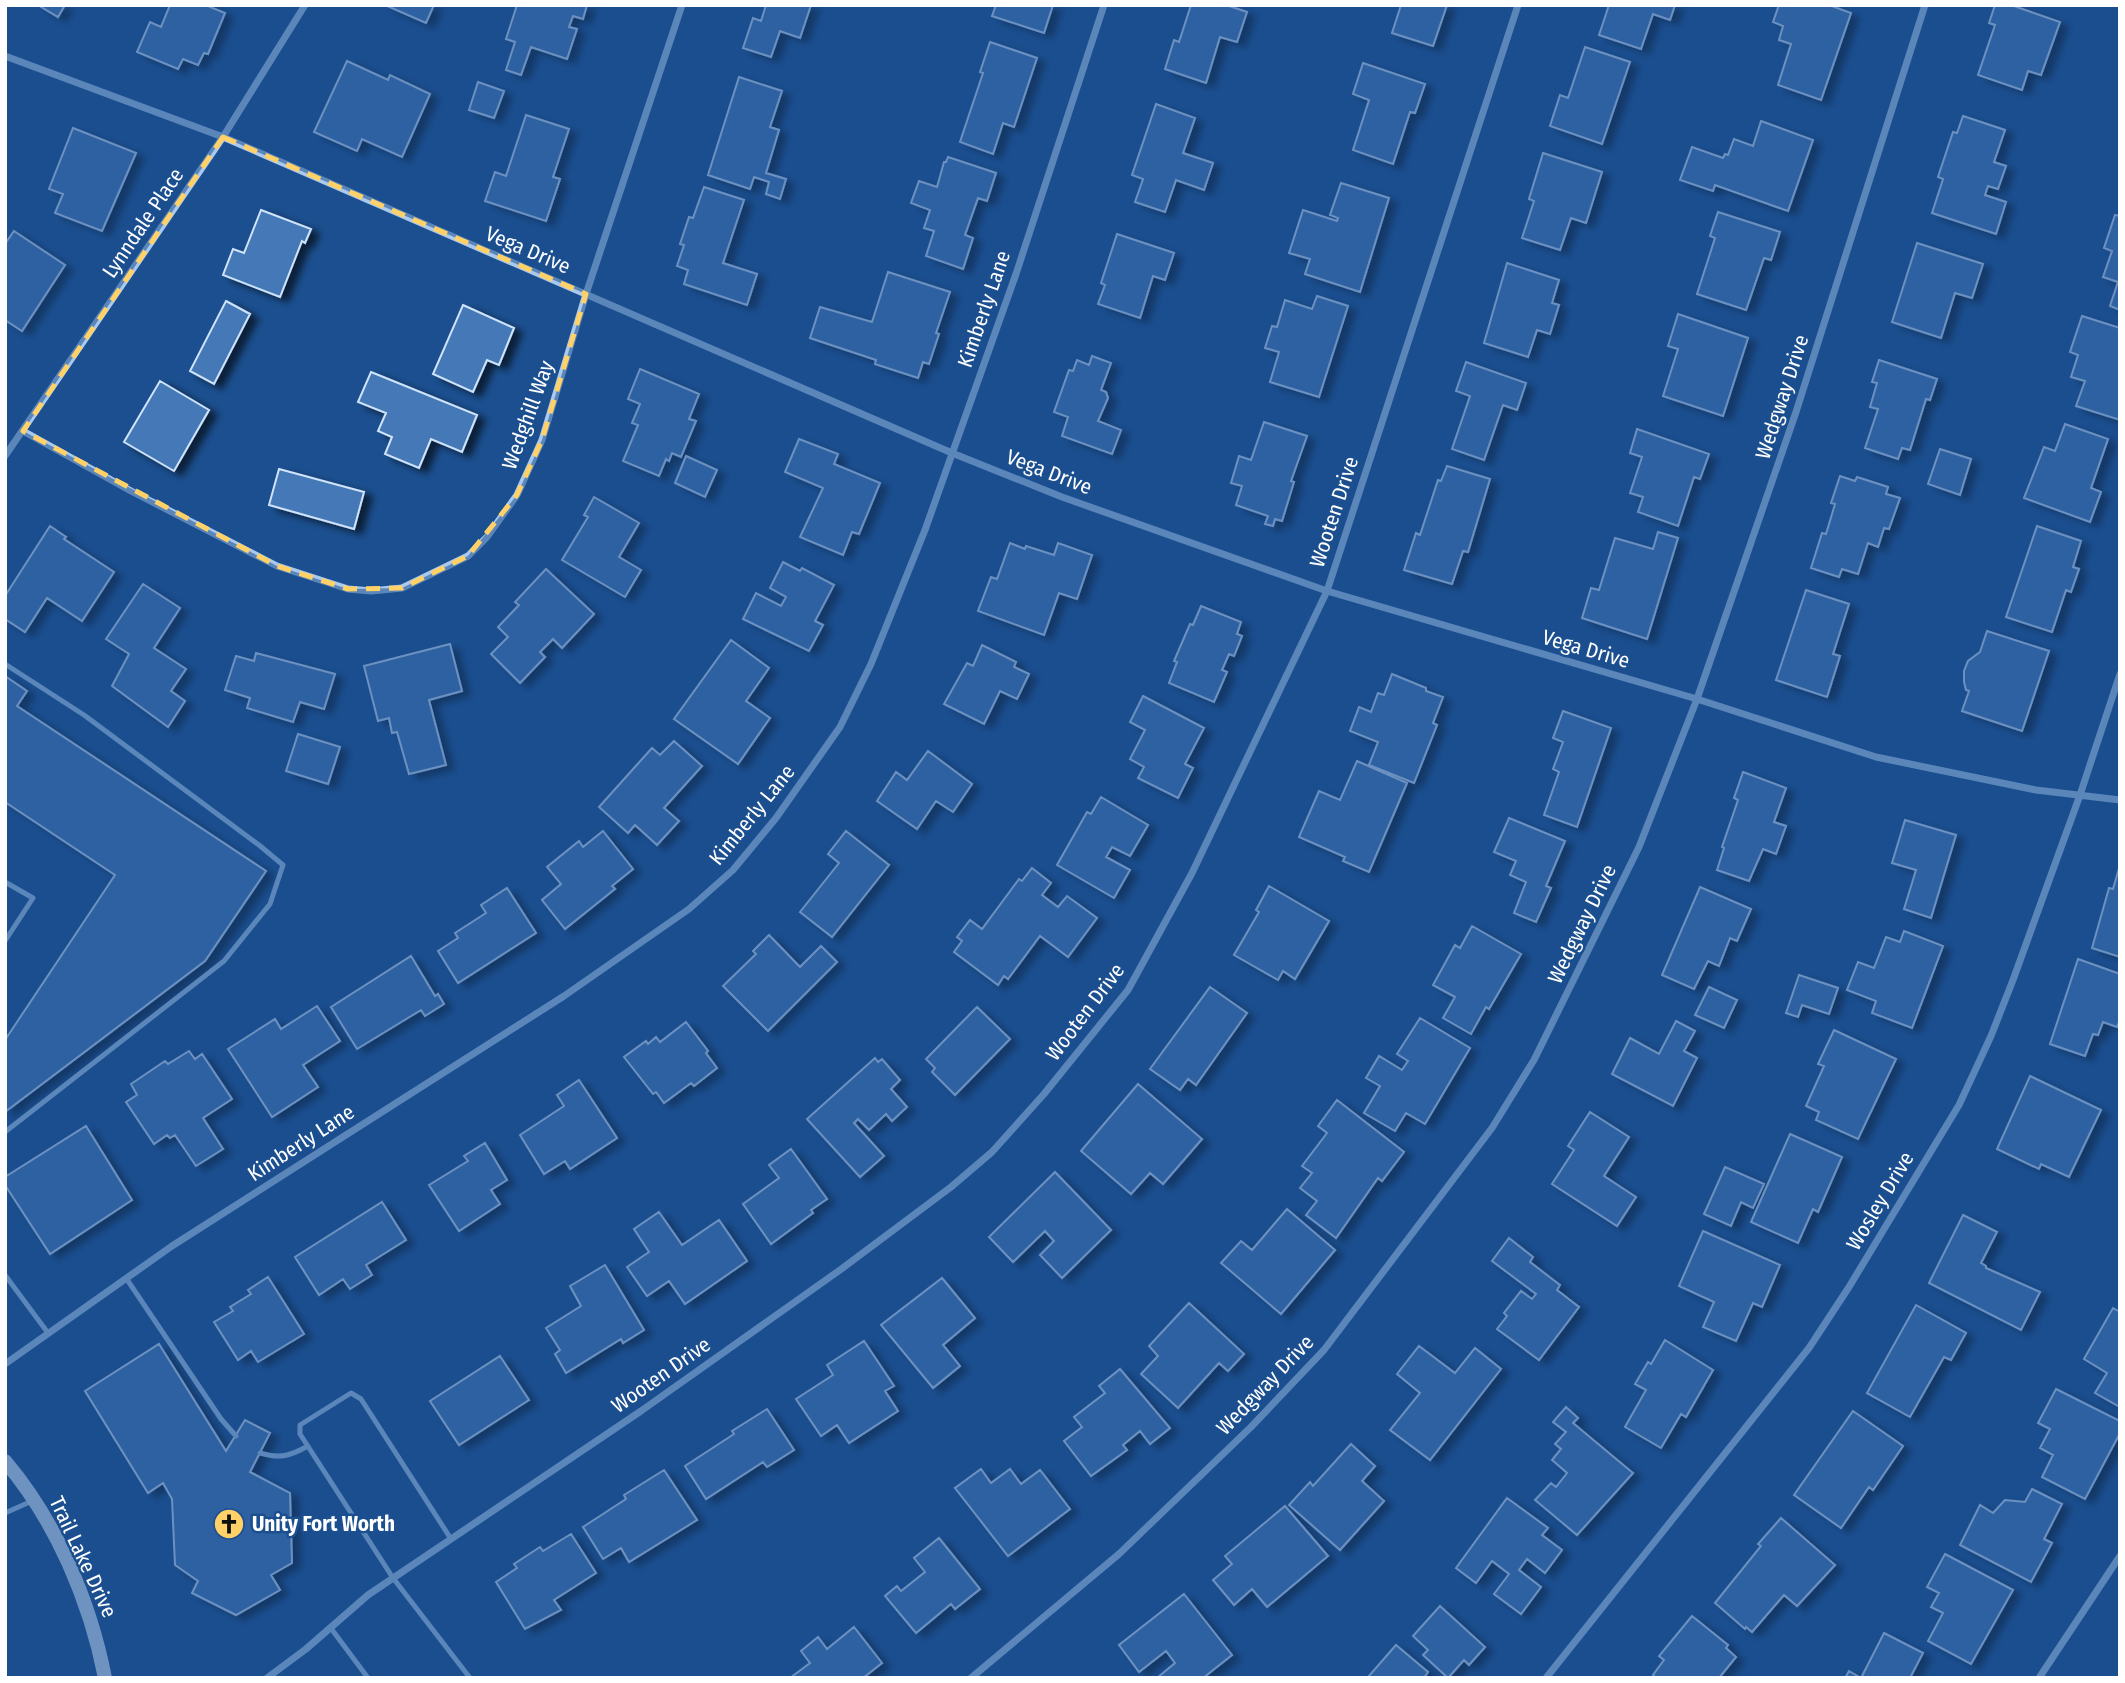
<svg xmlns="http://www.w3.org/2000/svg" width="2125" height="1683" viewBox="0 0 2125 1683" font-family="'Fira Sans Condensed',sans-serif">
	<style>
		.building { fill: #4478b7; stroke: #cfe3fa; stroke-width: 2; filter: url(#shadow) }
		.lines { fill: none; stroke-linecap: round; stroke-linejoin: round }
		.lane { stroke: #a9c9ee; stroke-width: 5 }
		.street { stroke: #a9c9ee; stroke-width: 7 }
		.secondary { stroke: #d6e6fa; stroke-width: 14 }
		.marked { fill: none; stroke: #ffd166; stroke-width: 5; stroke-dasharray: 14 9; stroke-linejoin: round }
		.labels { text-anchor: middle; stroke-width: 5; stroke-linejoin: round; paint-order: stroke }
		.street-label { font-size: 21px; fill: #fff; stroke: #1b4f8f }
		.poi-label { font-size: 21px; font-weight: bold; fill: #fff; stroke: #1b4f8f; text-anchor: start }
	</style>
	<defs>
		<filter id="shadow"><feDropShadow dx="8" dy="4.5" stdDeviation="3.5" flood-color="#0009"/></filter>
	</defs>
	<rect width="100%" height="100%" fill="#1b4f8f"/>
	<path class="building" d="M38,5h27l-7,12z
		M170,5h41l-1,2 15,6 -17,41 -4,-1 -6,12 -15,-6 -5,10 -41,-17 13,-30 11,5z
		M385,5h49l-8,18z
		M517,5h70l-4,14 -10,-3 -4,11 8,2 -10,30 -36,-12 -10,28 -15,-5 9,-28 -9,-3z
		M766,5h45l-11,33 -20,-7 -9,26 -28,-9 10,-30 8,3z
		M996,5h57l-9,28 -52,-17z
		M1191,5h35l21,7 -10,30 -17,-5 -14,46 -41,-14 9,-29 5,2z
		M1401,5h46l-14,41 -41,-13z
		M1609,5h66l-5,15 -17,-6 -12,35 -42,-14z
		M1779,5h50l22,8 -30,87 -43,-15 13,-41 -12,-4 4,-14 -10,-4z
		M1995,5h16l49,17 -19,53 -13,-4 -6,19 -44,-15 17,-50 -6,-2z
		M990,42l47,16 -23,69 -11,-4 -10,31 -33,-12 23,-69 -3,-1z
		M1585,47l45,15 -28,82 -52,-18 10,-31 8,3z
		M347,61l41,19 2,-5 40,19 -28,63 -40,-18 -5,12 -43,-19z
		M1363,63l62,21 -10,29 -5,-1 -17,52 -40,-14 16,-50 -16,-6z
		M739,77l43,14 -12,36 9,3 -13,43 20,6 -6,20 -14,-5 3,-12 -15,-5 -4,12 -42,-14z
		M478,82l26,9 -10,27 -25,-8z
		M1156,104l39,14 -12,35 30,10 -9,27 -28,-10 -11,32 -30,-10 8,-23 -11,-4z
		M526,115l43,14 -16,48 7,2 -14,42 -61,-20 10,-29 11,4z
		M1963,116l42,14 -11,32 12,4 -8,23 -10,-3 -3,9 21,7 -10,32 -64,-21 11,-34 -5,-2 15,-45 4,1z
		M1761,121l52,19 -25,71 -73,-26 -2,6 -33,-11 12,-33 31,11 2,-4 3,1 6,-16 19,7z
		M73,128l63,25 -34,78 -47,-18 8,-19 -14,-5z
		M1543,153l59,19 -16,51 -15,-5 -11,32 -38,-12 12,-37 -5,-2z
		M948,157l48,16 -9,28 -9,-3 -13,37 8,3 -10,31 -37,-13 8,-25 -10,-3 6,-18 -19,-7 8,-22 18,6 7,-25h2z
		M1341,183l48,15 -29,94 -55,-18 5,-15 -21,-6 14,-43 34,11 1,-3 -8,-3z
		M704,187l40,13 -21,63 34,11 -10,31 -63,-21 4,-14 -11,-4 7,-21 -4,-1 9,-27 4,1z
		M261,210l50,19 -6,14 -3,-2 -22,56 -57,-22 10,-26 11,4z
		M1718,212l62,20 -9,28 -7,-2 -18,52 -49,-16 18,-56 -5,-2z
		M2115,215l5,1v94l-10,-4 8,-24 -15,-5 9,-26 -8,-3z
		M14,231l51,34 -43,66 -17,-11v-76z
		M1117,234l57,19 -9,27 -12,-4 -13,42 -42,-14 7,-19 -4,-2z
		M1917,243l66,21 -11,34 -17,-5 -14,45 -49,-16z
		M1507,263l52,17 -7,23 7,2 -9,29 -13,-4 -9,27 -44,-14z
		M888,272l62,20 -14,41 3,1 -10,30 -6,-2 -5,16 -43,-14 1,-4 -66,-22 10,-31 52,15z
		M1317,296l31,10 -29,91 -49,-15 9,-30 -14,-4 7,-22 5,1 8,-27 27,9z
		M226,301l24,13 -36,70 -24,-13z
		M463,305l51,23 -15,37 -12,-5 -14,32 -40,-18z
		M1678,314l70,24 -25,78 -60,-20 15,-47 -10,-3z
		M2082,316l38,12v92l-44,-14 9,-25 -14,-4 7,-22 -8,-3z
		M1092,356l19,7 -10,27 5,2 2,6 -10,23 23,9 -9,24 -50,-18 6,-19 -14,-5 15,-42 4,1 4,-11 12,5z
		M1879,360l58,19 -7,21 -4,-1 -16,51 -8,-2 -4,11 -33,-11 13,-39 -8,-2 7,-24 -5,-1z
		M1466,362l60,21 -9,27 -14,-5 -19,55 -32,-11 18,-53 -14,-5z
		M640,369l59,25 -10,25 7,2 -15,36 -9,-4 -3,8 -3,-2 -7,17 -36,-15 15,-36 -6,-2 8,-19 -12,-5z
		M371,372l106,43 -15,37 -31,-13 -12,29 -34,-14 7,-17 -14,-6 8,-18 -28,-11z
		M160,381l49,29 -35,61 -50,-29z
		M1264,422l43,14 -16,45 3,1 -12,39 -7,-2 -2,7 -8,-2 3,-8 -32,-11 6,-19 -11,-3 8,-27 12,4z
		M2065,424l43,15 -17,49 10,4 -11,30 -66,-24 20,-51 11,4z
		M1637,429l72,25 -9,25 -6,-2 -16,49 -40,-14 5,-15 -13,-4 12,-36 -12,-4z
		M799,439l39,15 -4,10 46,19 -21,51 -7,-2 -9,23 -43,-18 23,-49 -38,-16z
		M1940,449l31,10 -11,36 -32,-11z
		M686,456l31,14 -12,27 -30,-14z
		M1447,466l43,13 -22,73 -5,-1 -11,33 -48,-14 12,-37 4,2 18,-55 3,1z
		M279,469l85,23 -10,37 -85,-24z
		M1840,476l15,5 2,-4 31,10 -2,7 14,4 -11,31 -5,-1 -6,19 -10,-4 -10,31 -16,-5 -3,8 -28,-9 11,-35 4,1 9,-30 -4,-1z
		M594,497l45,26 -20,34 22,13 -16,27 -63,-37 26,-43 -4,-2z
		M50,526l16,11 -2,2 50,33 -32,49 -35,-23 -22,34 -20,-13v-23z
		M2037,526l44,15 -8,26 6,2 -8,23 -5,-2 -14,42 -46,-15z
		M1658,532l20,6 -31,101 -65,-21 9,-30 8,2 16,-52 38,11z
		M1010,543l15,6 1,-3 28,9 4,-12 34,12 -15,44 -18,-6 -15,42 -66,-24 13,-34 6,2z
		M783,562l17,9 2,-3 32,17 -19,36 8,4 -14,26 -66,-32 13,-26 25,13 5,-9 -16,-9z
		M546,569l48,45 -32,34 -9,-9 -13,13 5,5 -25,26 -29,-29 17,-17 -10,-10 21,-22 -4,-3z
		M143,584l37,24 -26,40 32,21 -15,22 14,10 -17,26 -56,-41 17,-32 -23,-15z
		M1806,590l43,14 -16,50 7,2 -13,41 -51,-17z
		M1201,606l40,16 -4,12 5,2 -8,20 -5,-2 -7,16 5,2 -13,30 -45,-19 8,-21 -3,-1 16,-37 3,1z
		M1987,631l62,20 -27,80 -60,-20 7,-20 -3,-1 -2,-8v-11l4,-10 12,-9z
		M731,640l38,28 -23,33 24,17 -32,46 -64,-45z
		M450,644l12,47 -33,9 17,65 -37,9 -12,-42 -5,1 -3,-15 -11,3 -14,-55z
		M982,645l34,17 -2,5 15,7 -12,25 -17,-8 -16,33 -40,-20 23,-41 6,3z
		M256,653l79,21 -11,35 -24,-7 -7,20 -46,-14 3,-10 -25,-8 11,-34 18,5z
		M1392,674l34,14v3l17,6 -10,26 4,2 -23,58 -45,-18 9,-23 -28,-11 9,-24 12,5 7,-19 6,2z
		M5,676l22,15 -10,15 249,165 -61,90 -200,151v-72l110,-165 -110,-73z
		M1143,696l61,32 -19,36 8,4 -15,30 -40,-20 6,-11 -14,-8 15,-29 -15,-8z
		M1563,711l48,17 -34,99 -33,-12 15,-43 -6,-3 10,-27 -10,-4z
		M298,734l42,13 -12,37 -42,-13z
		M674,741l28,25 -38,42 15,13 -22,24 -22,-20 -7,8 -29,-26 53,-59 8,7z
		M928,751l44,33 -19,28 -17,-11 -19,28 -40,-28 19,-29 11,8z
		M1357,761l50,22 -38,89 -26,-11 2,-4 -46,-20 20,-46 21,9z
		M1743,772l43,16 -12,34 12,4 -10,28 -13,-5 -14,32 -32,-11 7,-22 -2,-1 16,-47 -4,-2z
		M1101,797l47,28 -18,31 -18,-9 -6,10 24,13 -16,28 -57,-33 30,-53 4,2z
		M1509,818l56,23 -19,45 5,2 -15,34 -22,-9 12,-31 -16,-7 6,-14 -22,-9z
		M1905,820l51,15 -25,83 -27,-9 12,-39 -24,-7z
		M603,831l30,38 -21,17 3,3 -50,40 -23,-29 19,-16 -14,-17 32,-26 4,6z
		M846,831l43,34 -57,72 -32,-25 39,-49 -11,-9z
		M2120,865v92l-28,-9 17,-60 4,1z
		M1032,868l19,15 -9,12 16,12 9,-11 30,22 -29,39 -28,-21 -32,43 -4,-3 -6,9 -44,-33 8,-11 -5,-4 13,-17 12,9 37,-50 3,2z
		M1269,886l60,35 -34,58 -12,-8 -5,9 -44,-25 25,-43 -3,-2z
		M1700,887l51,22 -14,32 -7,-3 -11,28 -11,-5 -14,28 -32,-14z
		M507,888l29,45 -78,50 -20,-32 20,-13 -3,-5 31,-20 -5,-8z
		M1472,926l49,28 -32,55 -3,-2 -15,27 -28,-16 12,-21 -22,-12 22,-40 5,3z
		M1904,931l39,15 -31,82 -40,-15 4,-12 -29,-11 11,-28 16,6 12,-31 14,5z
		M769,935l31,32 21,-21 16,16 -69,69 -45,-45 33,-32 -3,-3z
		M411,956l24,40 3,-2 6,10 -19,12 -4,-6 -64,39 -26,-42z
		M2078,959l42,15v45l-3,8 -14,-5 -5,13 -5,-1 -8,22 -35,-12z
		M1799,975l39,13 -9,26 -27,-9 -4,12 -12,-4z
		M1210,987l37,26 -51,72 -8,-6 -8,11 -30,-21z
		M1709,987l28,13 -13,28 -29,-13z
		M317,1006l23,35 -37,24 15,22 -46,30 -44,-68 47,-30 6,10z
		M977,1007l33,32 -55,56 -23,-23 3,-4 -9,-9z
		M1420,1018l50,30 -45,76 -19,-11 -11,18 -31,-18 16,-27 -14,-8 13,-22 23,14 6,-9 -11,-7z
		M1676,1021l19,10 -11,20 13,7 -24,48 -61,-32 18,-36 29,16z
		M686,1022l22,29 -2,2 11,15 -23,18 -3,-3 -27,20 -8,-11 -3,2 -29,-37 22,-16 2,3 8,-7 4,5z
		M1834,1030l62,29 -38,80 -42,-19 3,-8 -13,-6 18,-40 -6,-2z
		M189,1051l6,8 7,-5 30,45 -29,19 20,31 -27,17 -21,-31 -5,3 -3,-3 -13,9 -28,-42 11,-7 -6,-11 34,-23 3,3z
		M875,1058l3,4 4,-3 18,21 -9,9 16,18 -15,14 -6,-7 -17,16 -11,-11 -4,4 30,33 -24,21 -53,-58z
		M2030,1076l71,34 -32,67 -28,-13 -2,5 -42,-20z
		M579,1080l38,58 -47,31 -5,-8 -21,13 -24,-39 44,-29 -7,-11z
		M1138,1084l64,55 -39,45 -13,-11 -19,21 -50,-43z
		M1337,1100l67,52 -22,29 -4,-3 -42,60 -30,-23 11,-14 -17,-13 12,-15 -10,-7 25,-33 -9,-7z
		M1590,1112l39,25 -25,39 32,21 -19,29 -65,-42 22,-34 -6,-4z
		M86,1126l46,74 -82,54 -45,-69v-8z
		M1790,1134l52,23 -24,55 -5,-3 -15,34 -47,-21z
		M485,1143l22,37 -16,10 9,14 -41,27 -30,-46 39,-24 -4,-5z
		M791,1149l36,50 -16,11 2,3 -42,31 -28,-40 36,-26 -10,-13z
		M1725,1167l39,17 -11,24 -12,-6 -10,24 -27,-12z
		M1055,1172l56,58 -49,48 -22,-23 14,-14 -9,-10 -32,31 -24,-25z
		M382,1202l24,38 -40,25 6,10 -22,14 -7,-10 -24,16 -24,-38z
		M1287,1209l48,41 -54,64 -60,-51 20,-22 11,9z
		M659,1212l23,33 37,-25 28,41 -62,43 -16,-23 -22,15 -20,-29 22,-15 -15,-23z
		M1963,1215l34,17 -16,31 5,3v2l54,24 -19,38 -92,-47z
		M1703,1231l77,34 -18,42 -9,-4 -17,38 -33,-14 11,-25 -35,-16z
		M1509,1238l24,19 -3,5 30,23 -3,5 22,17 -40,53 -42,-31 10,-13 -3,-3 17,-22 11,8 4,-5 -44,-33z
		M605,1265l39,65 -21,13 -2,-4 -55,34 -11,-19 5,-4 -14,-22 35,-22 -11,-20z
		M268,1277l36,57 -46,28 -7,-11 -13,9 -24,-38 19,-11 -3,-4 21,-13 -3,-4z
		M942,1278l33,40 -32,27 17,21 -27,22 -52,-63z
		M1189,1303l55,51 -16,17 -9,-8 -41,45 -37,-34 17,-18 -9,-10z
		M1916,1305l50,28 -15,27 -7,-3 -34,60 -43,-24z
		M2113,1308l7,4v95l-25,-14 12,-20 -23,-14z
		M1665,1340l48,30 -27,47 -5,-3 -20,34 -36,-21 21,-37 -11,-6 13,-22 3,2z
		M864,1341l30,45 -9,5 13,20 -49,32 -12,-18 -16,11 -25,-37 37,-24 -6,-10z
		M159,1344l67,107 19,-31 25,13 -20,39 40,21 2,70 -21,12 9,15 -44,25 -44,-22 6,-12 -23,-16 -3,-66 -9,-16 -15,10 -63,-102z
		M1419,1346l36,27 20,-25 26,21 -71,91 -40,-30 30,-37 -23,-19z
		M500,1356l29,44 -70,45 -29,-44z
		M1120,1369l50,59 -20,16 -10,-13 -17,14 4,5 -36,26 -27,-35 18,-14 -8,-10 31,-24 -6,-7z
		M2056,1389l64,32v12l-35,66 -43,-22 11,-22 -13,-7 10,-19 -12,-6z
		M1566,1407l12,11 -5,5 60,50 -56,62 -42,-35 16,-17 5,4 11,-14 -15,-13 9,-11 -6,-5 11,-12 -13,-10z
		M767,1409l27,41 -27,17 -4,-5 -57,37 -21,-33 49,-32 -2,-3z
		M1853,1411l50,35 -30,44 -4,-3 -28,41 -47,-33z
		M1351,1444l24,22 -13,15 22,20 -44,49 -51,-45 21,-23 3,4z
		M981,1469l10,14 19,-14 11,15 19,-14 30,39 -62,47 -53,-68z
		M664,1470l33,50 -68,42 -8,-14 -18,11 -20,-32 43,-28 -2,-4z
		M2032,1489l30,15 -18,35 8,4 -21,39 -71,-37 20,-40 13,8 12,-13 20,2z
		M1507,1498l41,30 -6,7 20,15 -17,23 -18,-14 -8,11 22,17 -20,27 -27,-20 15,-20 -17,-13 -16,22 -20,-15z
		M1285,1506l43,50 -61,51 -15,-18 -18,16 -21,-25 19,-16 -7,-8z
		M1781,1518l54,47 -38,41 -13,-11 -32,37 -6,-5 -1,2 -30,-26 46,-57 -3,-2z
		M571,1534l25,39 -42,27 7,10 -36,19 -29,-47 21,-14 -3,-4 26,-17 3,4z
		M939,1538l41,51 -25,20 -4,-5 -35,29 -31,-37 12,-10 4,5 24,-19 -11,-14z
		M1945,1554l68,36 -42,74 -43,-23 15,-28 -12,-6 8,-14 -12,-6z
		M1184,1594l48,61 -29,23h-46l18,-15 -9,-12 -27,21 -20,-27z
		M1440,1606l45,41 -16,18 -5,-5 -16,18 -25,-23 5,-5 -15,-14z
		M1692,1616l36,29 -2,3 10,9 -17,21h-63l-3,-3 11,-15 -5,-4z
		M854,1627l28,36 -19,15h-73l20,-15 -9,-12 17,-14 9,12z
		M1884,1633l39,20 -13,25h-65l4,-7 12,7z
		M1396,1645l32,27 -4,6 -56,-1z"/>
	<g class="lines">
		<path class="lane" d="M5,664l79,51 175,130 24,20 -13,39 -46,57 -219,171
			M5,882l28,16 -28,43
			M5,1275l43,58
			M126,1278l95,141 15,17
			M260,1453c20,6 30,3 48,-7
			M5,1513l27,-12
			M451,1539l-90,-140 -10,-6 -51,32v9l93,144 77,100
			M330,1627l38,51"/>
		<path class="street" d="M5,56l218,81 729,316 110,44 265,94 370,108 179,58 160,33 84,10
			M23,431l108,60 146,75 71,23 23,2 31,-3 66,-32 19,-19 30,-42 25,-55 44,-146 96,-289
			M5,456l218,-319 82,-132
			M5,1364l167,-118 392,-250 125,-87 44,-39 43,-52 64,-91 31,-63 54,-134 91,-256 88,-269
			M267,1678l39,-29 62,-54 273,-184 199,-141 111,-83 41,-35 52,-58 84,-104 64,-117 135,-282 191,-586
			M971,1678l148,-124 132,-127 73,-77 168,-222 42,-68 105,-213 58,-148 99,-287 129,-407
			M1546,1678l263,-330 40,-61 110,-182 32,-69 22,-56 67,-185 40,-121
			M2039,1678l81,-122"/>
		<path class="secondary" d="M5,1461c51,60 85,140 100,217"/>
	</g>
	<path d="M0 0H2125V1683H0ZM223,137l363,157 -44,146 -25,55 -49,61 -66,32 -54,1 -71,-23 -254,-135z" fill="#1b4f8f" fill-opacity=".55" fill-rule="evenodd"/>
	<path class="marked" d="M223,137l363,157 -44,146 -25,55 -49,61 -66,32 -54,1 -71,-23 -254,-135z"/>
	<defs>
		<g id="church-disc" transform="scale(1.575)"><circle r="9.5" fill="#ffd166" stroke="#1b4f8f"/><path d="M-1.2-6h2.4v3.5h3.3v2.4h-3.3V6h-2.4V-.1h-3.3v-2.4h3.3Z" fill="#111"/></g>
	</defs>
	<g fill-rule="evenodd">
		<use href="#church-disc" x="229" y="1524"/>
	</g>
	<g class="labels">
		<g class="street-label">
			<text transform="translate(143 223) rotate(-56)" y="7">Lynndale Place</text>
			<text transform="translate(528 250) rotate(23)" y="7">Vega Drive</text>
			<text transform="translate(984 309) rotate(-71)" y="7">Kimberly Lane</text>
			<text transform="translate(1782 397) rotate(-72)" y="7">Wedgway Drive</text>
			<text transform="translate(528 415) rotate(-70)" y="7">Wedghill Way</text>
			<text transform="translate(1049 472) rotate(21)" y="7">Vega Drive</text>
			<text transform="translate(1334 512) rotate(-72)" y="7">Wooten Drive</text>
			<text transform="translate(1586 649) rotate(16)" y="7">Vega Drive</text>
			<text transform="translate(752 815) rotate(-51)" y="7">Kimberly Lane</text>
			<text transform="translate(1582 924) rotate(-64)" y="7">Wedgway Drive</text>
			<text transform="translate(1085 1012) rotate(-53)" y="7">Wooten Drive</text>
			<text transform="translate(301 1143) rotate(-33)" y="7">Kimberly Lane</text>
			<text transform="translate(1880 1201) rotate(-59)" y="7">Wosley Drive</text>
			<text transform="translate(661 1375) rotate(-35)" y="7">Wooten Drive</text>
			<text transform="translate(1265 1385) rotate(-46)" y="7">Wedgway Drive</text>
			<text transform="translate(83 1557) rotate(65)" y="7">Trail Lake Drive</text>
		</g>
		<g class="poi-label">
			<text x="252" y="1531">Unity Fort Worth</text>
		</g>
	</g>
	<rect width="2125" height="1683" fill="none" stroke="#ffffff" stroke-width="14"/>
</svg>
